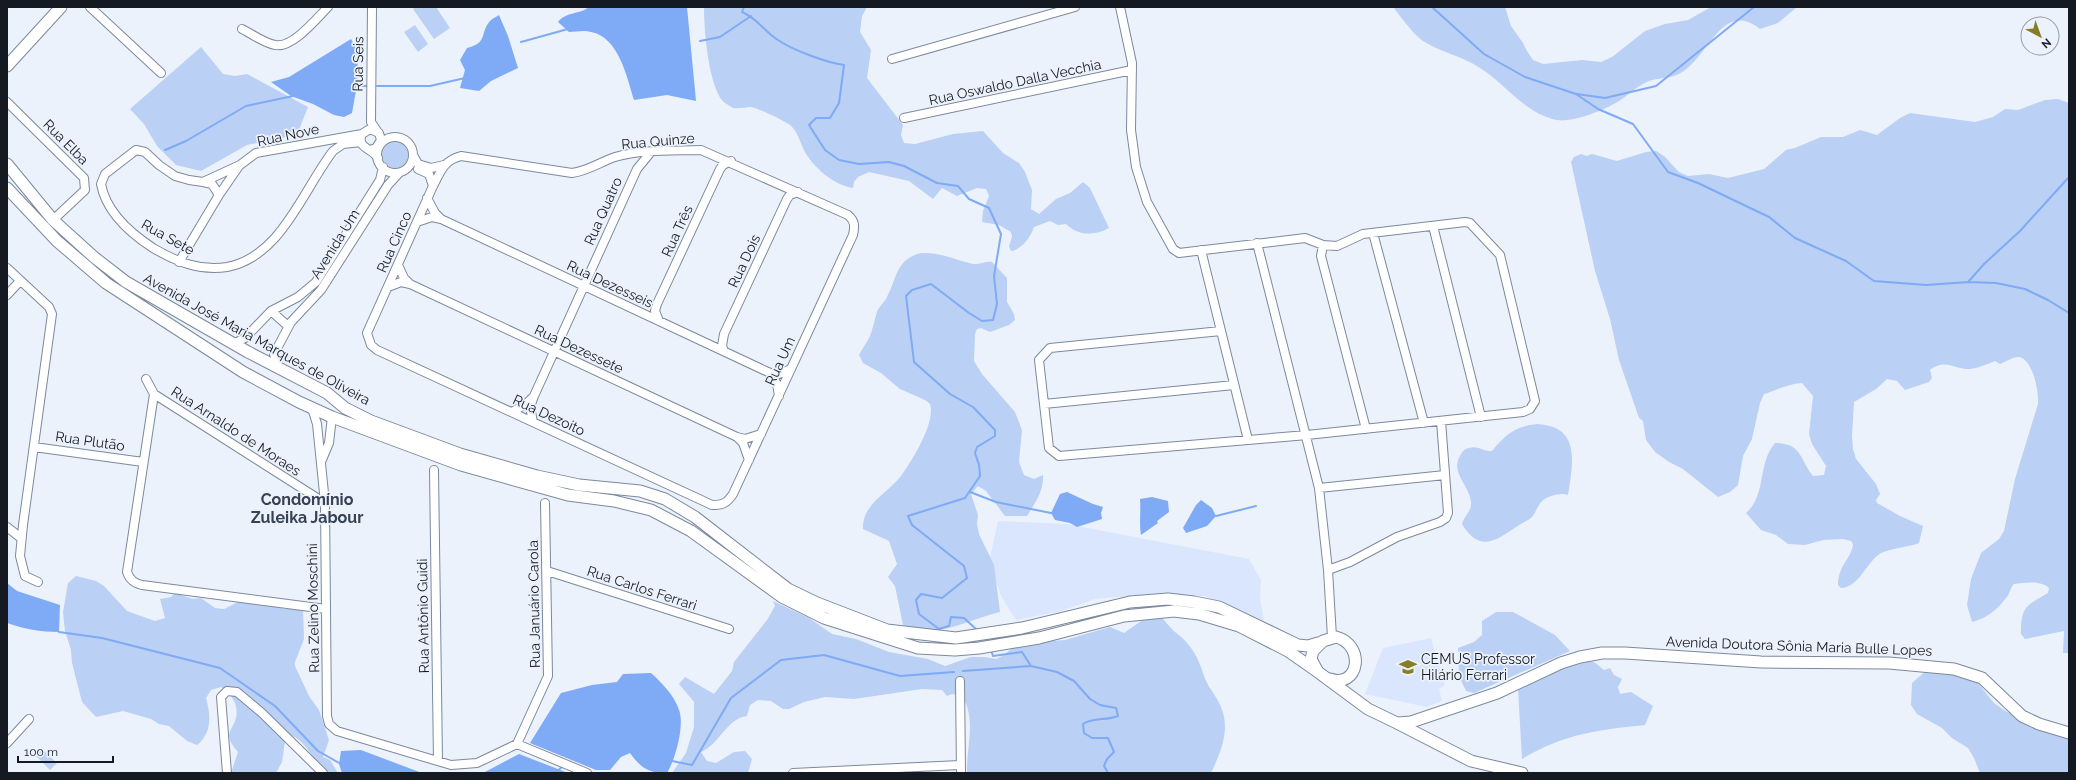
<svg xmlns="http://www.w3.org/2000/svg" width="2076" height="780" viewBox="0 0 2076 780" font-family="Raleway,sans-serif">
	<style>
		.built { fill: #d9e6fe }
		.green { fill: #bad0f4 }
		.water { fill: #7faaf5 }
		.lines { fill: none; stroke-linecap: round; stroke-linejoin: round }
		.stream { stroke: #7faaf5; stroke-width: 2 }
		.street-casing { stroke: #7c899d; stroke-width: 10 }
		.secondary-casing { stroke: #7c899d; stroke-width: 13 }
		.street { stroke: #fff; stroke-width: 8 }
		.secondary { stroke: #fff; stroke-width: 11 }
		.labels { text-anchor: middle; stroke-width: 3.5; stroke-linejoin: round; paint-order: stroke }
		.street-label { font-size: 14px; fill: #151a22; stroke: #ecf2fb }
		.poi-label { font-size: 14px; fill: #151a22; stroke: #ecf2fb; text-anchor: start }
		.quarter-label { font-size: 16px; font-weight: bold; fill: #374254; stroke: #ecf2fb }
	</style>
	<rect width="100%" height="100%" fill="#ecf2fb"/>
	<path class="built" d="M998,521l69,3 182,35 12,21 -1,18 4,23 -59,-25 -43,-3 -67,6 -34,12 -45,9 -14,-22 -13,-36z
		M1431,638l14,47 -6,4 3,12 -15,6 -62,-13 18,-46z"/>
	<path class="green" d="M416,7h20l14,21 -16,11 -21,-30z
		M704,7h163l-5,9 -2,16 11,18 -4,28 36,47 -2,10 3,8 11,1 38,-10 30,-3 20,22 16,10 6,9 7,18 -1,19 8,5 17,-15 14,-6 13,-11 7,6 19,40c-15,8 -31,8 -43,-4l-8,1 -8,-4 -16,6c-3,10 -13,23 -23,24l-2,-5 3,-9 -1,-5 -12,-7 -17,-3 1,-11 6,-15 -3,-7 -9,-1 -20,8 -15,-8 -9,11 -24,-18 -40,-9 -11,5 -4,5 -1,6c-19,-3 -38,-19 -48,-36 -5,-9 -6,-19 -15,-27 -5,-4 -32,-17 -39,-18 -6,0 -11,2 -18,1 -4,-3 -9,-5 -12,-9 -13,-20 -17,-69 -17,-92z
		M1393,7h112l6,19 12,17 4,8 6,9 10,4 39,-4 19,2 11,-5 33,-26 20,-7 23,-4 23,-13h86l-19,16 -18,6c-37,-29 -51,25 -76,42 -12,8 -23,6 -35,10 -10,4 -19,12 -27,18 -14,10 -49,24 -65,21 -32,-6 -51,-36 -77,-52 -18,-12 -40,-16 -57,-27 -12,-9 -21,-23 -30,-34z
		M415,25l13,19 -10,8 -14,-20z
		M201,47l22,27 12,2 12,-2 61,33 -11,28 -50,10 -46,26 -25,-6 -19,-19 -13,-22 -14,-15z
		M2058,99l11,4v550h-6l1,-22 -39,8 -4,-5c0,-28 5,-28 27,-41l1,-5c-9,-8 -23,-5 -35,-4 -4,4 -4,10 -8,14 -8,11 -20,21 -34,24l-5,-17 4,-26 10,-26 18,-14 5,-8 11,-52 23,-75c1,-12 -5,-46 -20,-47 -5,0 -13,5 -18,7l-5,-3c-8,3 -20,9 -29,8 -13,-1 -22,-10 -36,1l2,8 -3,4 -24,8 -8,-9 -10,-2 -11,10 -22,13 -2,34 1,13 3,10 20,25 4,10 -4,6 1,3 23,13 23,10 -4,17c-12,5 -33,5 -42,13 -11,9 -20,32 -36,32l-3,-3c0,-20 14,-27 15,-41l-2,-3 -8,-2 -20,1 -18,5 -17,-1 -12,-9 -15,-5 -15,-17c21,-18 11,-49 29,-70 27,0 25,17 38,33l11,-1 2,-9 -14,-22 -3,-10 4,-38 -11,-13c-15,1 -25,7 -38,11l-4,9 -8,36 -9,17 -5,29 -8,7 -12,5 -35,-28 -14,-7 -14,-10 -9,-12 -3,-19 -4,-3 -20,-58 -9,-41 -15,-48 -24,-109 3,-5 7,-3 6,2 5,-2 25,7 29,-9 10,-1 8,5 15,16 9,4 21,-2 19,4 36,-9 22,-19 9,-2 26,-11h22l17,-7 17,5 23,-17 10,-5 65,9 18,-5 12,-8 13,1 27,-10z
		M382 155a13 13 0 1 1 26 0a13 13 0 1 1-26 0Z
		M921,253c19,-1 34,7 52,11 6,1 12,-3 19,-2l15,16v24l7,12 1,6 -6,5 -19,7 -9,-4 -4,1 -2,5 -1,27 8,13 33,38 7,18 -3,32 5,13 10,4 9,-4c1,16 -8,28 -16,41h-22l-19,-25 -8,-5 -7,8 7,21 -1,9 2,10 15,31 6,47c-34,8 -63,28 -97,13l-8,-39 -7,-9 9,-13 -8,-23 -26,-12c-1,-25 24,-35 38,-53 11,-15 35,-54 29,-72l-5,-4 -25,-11 -19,-16 -18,-10 -4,-8c4,-8 11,-16 13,-25 2,-6 3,-12 5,-18 2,-6 8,-10 10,-15 10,-19 9,-38 34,-44z
		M1537,424c44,2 36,39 31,71 -6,-3 -21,1 -26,6 -4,4 -6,11 -10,16 -4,4 -11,6 -16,10 -22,15 -37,25 -54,-3 2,-8 10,-13 9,-22 -1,-16 -21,-29 -11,-46 2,-4 4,-7 9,-8 9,-3 15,4 23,3 14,-17 22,-24 45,-27z
		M76,576l20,5 8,5 23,25 28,10 10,-3 -5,-19 11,-2 4,-4 18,6 8,-1 14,10 9,1 20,-10 12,6 19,1 9,3h19l1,30 -9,23v4l14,30 10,14 10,30 -6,17 7,3 8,13h-16c-9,-15 -18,-36 -36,-39l-4,28 -6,11h-45l7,-21c-4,-5 -8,-9 -9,-16 0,-5 4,-10 6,-15 5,-14 -2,-26 -14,-34l-10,3 -5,8c5,18 6,35 -9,47l-10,-4 -18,-15 -10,-2 -8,-5 -28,-8 -27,6 -14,-15 -10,-39 -1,-13 -6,-19 -2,-19 5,-29z
		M773,601l36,17 23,16 24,5 33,13 39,7 17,7 26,-9h13l12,2 8,-4 14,-12 47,-3 45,-13 14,6 30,-21c8,4 11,10 17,16 5,6 12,9 16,15 12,14 13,23 19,38 6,12 16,22 18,36 4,19 -5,39 -13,56h-244c-1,-26 10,-53 -5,-77l-10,-2 -5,2 -5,-6 -20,-1 -68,10 -29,-2 -21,5 -15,7h-6l-12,-8 -13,-1 -8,5 -3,11c-20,2 -28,29 -46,36l6,9 9,2 18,-11 11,-1 7,8 -4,14h-76l14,-20 8,-26v-25l-15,-18 6,-7 29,17 18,-23 2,-9 33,-42 8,-14z
		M1496,612h17l42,23 15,16 -96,42 -8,-2 -7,-15 -1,-28 16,-6 8,-7v-14z
		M1589,661l5,1 10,8 6,-2 4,7 8,4 -4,8 2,7 11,-2 22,14 -8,19c-48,5 -81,9 -123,34l-4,-70 32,-16z
		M1928,669l44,7 22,27 13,9 62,17v44h-89l-6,-15 -6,-10 -16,-10 -10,-10 -25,-14 -6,-9 1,-22z
		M41,748l16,15 -7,7 -16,-16z"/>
	<path class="water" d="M589,7h98l9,94 -29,-6 -33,5c-7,-22 -15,-63 -43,-68 -7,-2 -15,0 -22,0l-11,-10c9,-11 21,-7 31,-15z
		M499,15l9,21 10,32 -27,13 -12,10 -19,-3 5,-18 -5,-10 7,-12c22,-5 12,-16 24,-28 2,-2 6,-3 8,-5z
		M351,39l7,12 -1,34 -5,28 -8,4 -10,-2 -21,-11 -22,-8 -20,-14 18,-5z
		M1067,492l26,12 10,3 -2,6 1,6 -25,8 -7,-4 -15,-3 -4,-7 9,-19z
		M1152,497l16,4 1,11 -12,9 1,2 -17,12c-2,-13 0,-23 -1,-36z
		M1201,500l11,8 4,8 -9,10 -21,7 -3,-5 13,-23z
		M7,583l10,8 43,14 -1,27c-18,0 -35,-3 -52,-9z
		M651,673c11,10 23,22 28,37 6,15 -4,50 -12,63 -19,0 -26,-5 -37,-20l-9,4 -11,13h-14l-66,-27 31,-50 31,-8 25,-3 6,-8z
		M361,750l61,23h-80l-3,-9 2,-13z
		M519,754l49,19h-85z"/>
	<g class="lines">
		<path class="stream" d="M744,7l-2,5c15,6 23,20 36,28 14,10 50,23 66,25l-5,38 -9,15h-14l-7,7 16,25 14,10 20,4 30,-2 15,4 33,17 21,3 11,13 20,9 12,26 -7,42 3,28 -4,16 -11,1 -13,-8 -38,-29 -19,6 -6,6 8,66 36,32 23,13 22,23v6l-18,11 -2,6 4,12 1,11 -15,22 -57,18 4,9 52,41 3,12 -25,20 -21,-4 -5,6 3,14 20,15 10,-3 2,-9 13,1 13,12
			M1432,7l52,47 41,23 51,17 22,15 35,15 35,48 30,11 71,34 26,21 51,23 28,20 52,4 43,-3 27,1 29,6 23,11 21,13
			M700,41l20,-4 31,-21
			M521,42l47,-13
			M355,86h12
			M377,86h53l35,-8
			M1577,94l28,4 51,-12 98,-79
			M165,150l21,-9 60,-35 47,-10
			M1969,281l15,-17 36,-33 49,-54
			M970,492l26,10 55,11
			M1216,516l40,-10
			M59,632l43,6 118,30 55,38 43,45 23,13
			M991,650l2,6 29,-4 9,14 26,6 17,9 16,18 10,6 16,3 2,8c-13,5 -24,1 -35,8l1,9 8,5h16l6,14 -7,7 -3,7 4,7
			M963,671l68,-5
			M672,761l20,4 39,-67 50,-38 43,-5 76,21 54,-4
			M555,773l8,-7"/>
		<g class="street-casing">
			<path id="street" d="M90,7l71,66
				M372,7l-1,115 6,9
				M1120,7l12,56 -1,67 5,37 11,35 26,47 6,4 126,-15 18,7 14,1 26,-12 102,-12 5,1 30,32 35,146 -5,8 -7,3 -216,23 -248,21 -10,-8 -10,-88 11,-12 171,-17
				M242,29c10,5 22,14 33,16 17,4 42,-27 53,-38
				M892,59l183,-52
				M7,102l77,76 1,12 -32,30
				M904,118l228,-48
				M377 155a18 18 0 1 1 36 0a18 18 0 1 1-36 0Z
				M361,142l-18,2 -10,7c-30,39 -52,106 -106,116 -28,4 -50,-5 -74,-19 -23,-15 -47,-36 -52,-64l4,-10 31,-24 9,2 14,13 16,11 14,4 14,2 37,-17 16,-12 106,-19
				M370,150l6,-2 5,-8 -2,-7 -9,-4 -8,5c-6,14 10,14 16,24
				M701,150l147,65c7,6 7,11 5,20l-120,259c-6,9 -10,11 -21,11l-335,-155 -6,-5 -4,-12 66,-147c8,-15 10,-25 28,-30l111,17c16,-2 28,-11 43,-16 27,-8 59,-6 86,-7z
				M413,155l5,9 13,4 13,-3
				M418,169l11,5 4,12
				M203,182l9,2 7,11
				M427,198l8,15 6,6
				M417,222l15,-5 9,2 327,153 8,3 15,-6
				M1433,226l48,191
				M1373,233l51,190
				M1257,243l62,245 9,82 4,67
				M1323,245l-2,11 45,173
				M1201,250l47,190
				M179,262l40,-67 20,-29
				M398,265l6,13 6,6
				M7,268l42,39 3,7 -29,211 -3,31 5,20 13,6
				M388,287l13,-5 9,2 327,153 8,2 16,-5
				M7,295l13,-14
				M271,311l17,15
				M659,321l-4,-10 2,-7 63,-135 3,-4 8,-4
				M233,344l12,-6 26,-27 27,-14 18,-15 64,-102 3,-13
				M724,351l-2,-5 2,-12 63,-135 3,-4 8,-3
				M278,368l-4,-14 17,-32 30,-32 67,-105 11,-12
				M769,373l8,11 2,12
				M146,379l8,15 -27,178c3,8 7,11 15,13l184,24
				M154,394l171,109
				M1044,404l190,-19
				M312,408l5,16 8,79 2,213 2,8 8,7 114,34 26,-2 40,-19 31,-68 -3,-173
				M512,412l14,-8 6,-6
				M533,422l-3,-15 4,-11 103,-227 14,-17
				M738,438l5,5 6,17
				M34,447l109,15
				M321,462l8,-19 3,-26
				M434,470l4,291
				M1319,488l126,-13
				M7,527l14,11
				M1328,570l22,-8 47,-25 43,-15 6,-4 2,-5 -7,-92
				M547,571l182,58
				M960,681l1,92
				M7,743l22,-24
				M517,744l70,29
				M227,773l-6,-76 6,-6 10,1 25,21 61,60
				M793,773l167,-8"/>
		</g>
		<g class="secondary-casing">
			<path id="secondary" d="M7,66l54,-59
				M7,164l46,56 42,38 31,24 122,70 79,41 18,15 26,13 89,33 77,22 42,9 61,6 25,8 30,18 93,72 29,14 70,27 69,8 66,-10 108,-26 38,-3 26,3 25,5 79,38 10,1 10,-3
				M7,188l50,53 49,42 137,89 56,30 33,15 129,48 107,30 46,6 37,9 40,21 91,66 42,21 94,30 37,2 24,-2 60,-10 85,-22 50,-5 25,3 40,12 49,25 30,21
				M1330,679c29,10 36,-34 6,-42l-13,4 -10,10 -2,8 7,13 50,37 29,14 14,-1 86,-29 64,-30 19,-6 22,-4h23l136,9 128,1 65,6 28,9 40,38 17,8 30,9
				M1397,723l74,38 51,12"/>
		</g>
		<use href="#street" class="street"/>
		<use href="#secondary" class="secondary"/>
	</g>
	<defs>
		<g id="school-bare" transform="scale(1.38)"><path d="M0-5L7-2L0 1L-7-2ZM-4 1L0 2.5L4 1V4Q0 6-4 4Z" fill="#867e25" stroke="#ecf2fb" stroke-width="2.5" paint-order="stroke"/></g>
	</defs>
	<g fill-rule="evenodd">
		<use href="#school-bare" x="1408" y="667"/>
	</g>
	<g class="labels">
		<g class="street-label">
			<text transform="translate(358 64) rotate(-89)" y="5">Rua Seis</text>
			<text transform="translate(1015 82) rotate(-12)" y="5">Rua Oswaldo Dalla Vecchia</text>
			<text transform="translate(288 135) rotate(-12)" y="5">Rua Nove</text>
			<text transform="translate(658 141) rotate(-5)" y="5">Rua Quinze</text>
			<text transform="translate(66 142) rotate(45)" y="5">Rua Elba</text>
			<text transform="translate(603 211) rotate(-66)" y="5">Rua Quatro</text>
			<text transform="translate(677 231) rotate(-65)" y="5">Rua Três</text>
			<text transform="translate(168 237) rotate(29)" y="5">Rua Sete</text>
			<text transform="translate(394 242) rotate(-66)" y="5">Rua Cinco</text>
			<text transform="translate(335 244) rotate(-58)" y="5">Avenida Um</text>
			<text transform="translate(744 261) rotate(-65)" y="5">Rua Dois</text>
			<text transform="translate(610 284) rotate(25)" y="5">Rua Dezesseis</text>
			<text transform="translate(257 339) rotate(29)" y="5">Avenida José Maria Marques de Oliveira</text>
			<text transform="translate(579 349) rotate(25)" y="5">Rua Dezessete</text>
			<text transform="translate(780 361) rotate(-65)" y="5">Rua Um</text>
			<text transform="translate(549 415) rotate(25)" y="5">Rua Dezoito</text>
			<text transform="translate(236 431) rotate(33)" y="5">Rua Arnaldo de Moraes</text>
			<text transform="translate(90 441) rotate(8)" y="5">Rua Plutão</text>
			<text transform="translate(642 588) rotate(18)" y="5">Rua Carlos Ferrari</text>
			<text transform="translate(534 604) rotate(-91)" y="5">Rua Januário Carola</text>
			<text transform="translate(313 608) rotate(-91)" y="5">Rua Zelino Moschini</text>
			<text transform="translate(423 616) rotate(-91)" y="5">Rua Antônio Guidi</text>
			<text transform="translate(1799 646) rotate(2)" y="5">Avenida Doutora Sônia Maria Bulle Lopes</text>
		</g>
		<g class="poi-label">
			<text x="1421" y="664">CEMUS Professor<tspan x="1421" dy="16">Hilário Ferrari</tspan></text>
		</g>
		<g class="quarter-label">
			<text x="307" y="505">Condomínio<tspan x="307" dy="18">Zuleika Jabour</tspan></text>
		</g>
	</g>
	<rect width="2076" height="780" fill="none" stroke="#151a22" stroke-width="16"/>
	<g transform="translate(2040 36) rotate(139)"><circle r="19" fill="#ecf2fb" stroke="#969ca4"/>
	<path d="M0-3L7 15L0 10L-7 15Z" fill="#867e25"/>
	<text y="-6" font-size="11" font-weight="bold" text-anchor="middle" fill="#151a22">N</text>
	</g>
	<path d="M18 756v6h95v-6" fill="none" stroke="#151a22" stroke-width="2"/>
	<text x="24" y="756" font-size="12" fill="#151a22" stroke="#ecf2fb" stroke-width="3" paint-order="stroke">100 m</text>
</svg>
